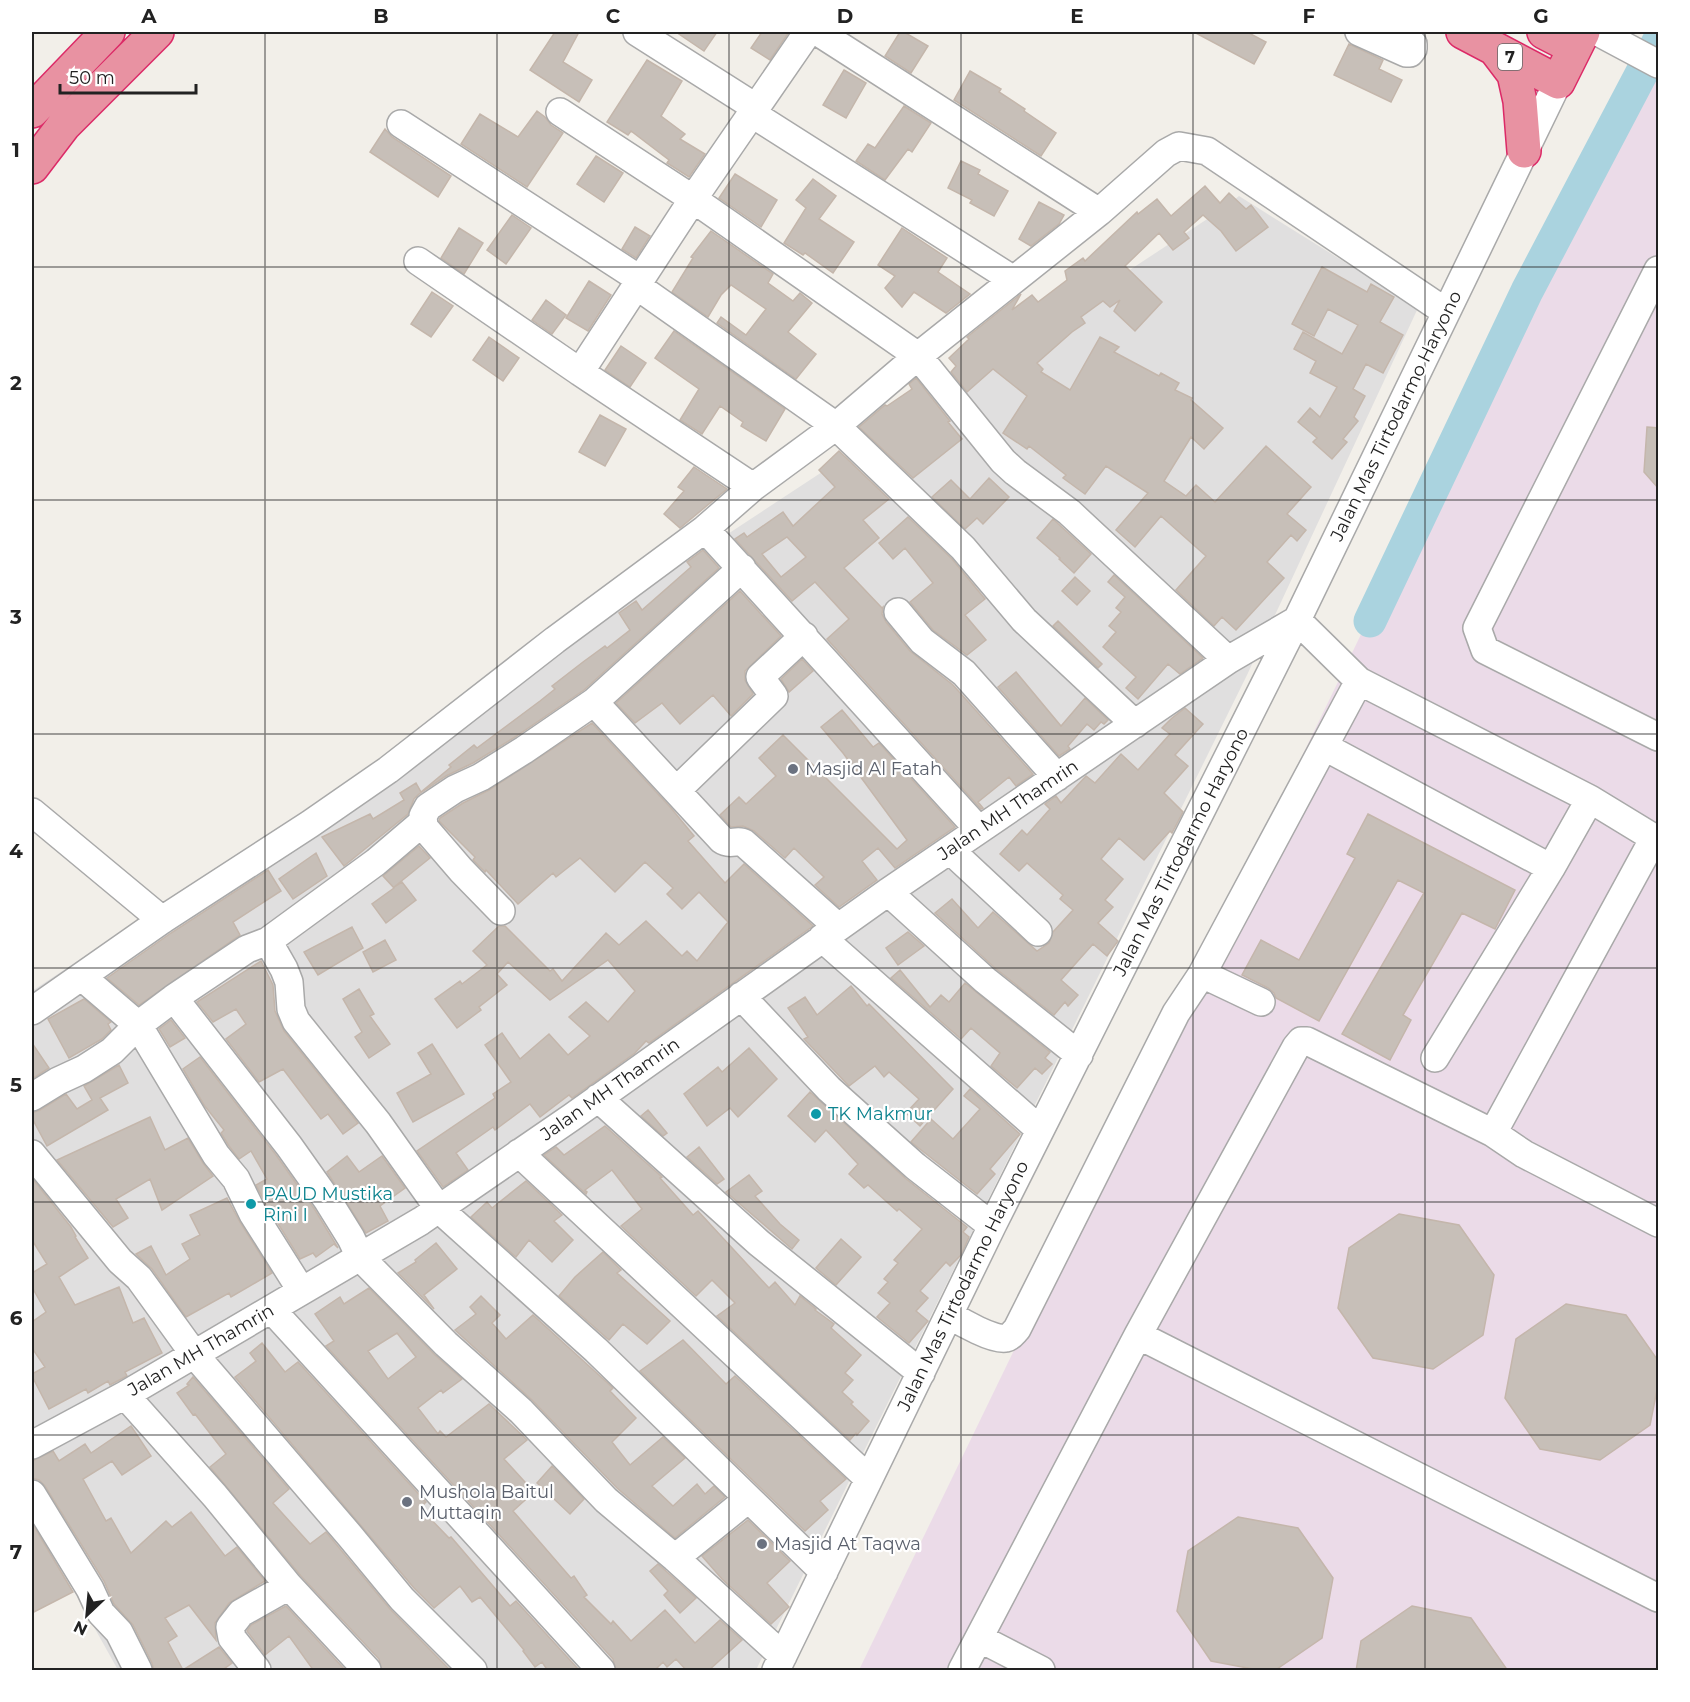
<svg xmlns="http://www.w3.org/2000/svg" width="1690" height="1702" viewBox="0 0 1690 1702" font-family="Montserrat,sans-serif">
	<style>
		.residential { fill: #e0dfdf }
		.industrial { fill: #ebdbe8 }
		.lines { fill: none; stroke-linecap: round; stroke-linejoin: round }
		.river { stroke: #aad3df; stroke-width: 33 }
		.building { fill: #c7bfb8; stroke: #c4b6ab; stroke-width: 1.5; fill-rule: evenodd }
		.minor-casing { stroke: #a9a9a9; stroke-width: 30 }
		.highway-casing { stroke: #dc2a67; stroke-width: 36 }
		.minor { stroke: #fff; stroke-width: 27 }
		.highway { stroke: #e892a2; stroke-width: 33 }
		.grid { fill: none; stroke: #222; stroke-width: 1.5; stroke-opacity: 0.55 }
		.worship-dot { fill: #6b7280; stroke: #fff; stroke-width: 2 }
		.culture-dot { fill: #0f9aa8; stroke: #fff; stroke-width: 2 }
		.labels { text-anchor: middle; stroke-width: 4.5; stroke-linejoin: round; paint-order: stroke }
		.shield { fill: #fff; stroke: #646464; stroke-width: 1.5 }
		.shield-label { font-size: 16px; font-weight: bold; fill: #222 }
		.street-label { font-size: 18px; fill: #222; stroke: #fff }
		.worship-label { font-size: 18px; fill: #5b616d; stroke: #fff; text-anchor: start }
		.culture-label { font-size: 18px; fill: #0d838f; stroke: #fff; text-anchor: start }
		.neatline { fill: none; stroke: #222; stroke-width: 2 }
		.grid-label { font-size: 20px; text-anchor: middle; font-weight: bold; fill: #222 }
	</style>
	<rect width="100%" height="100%" fill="#f2efe9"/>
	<path class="residential" d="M1239,196l179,112 -171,367 -491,995h-638l-47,-84 -39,13v-608l1192,-783z"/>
	<path class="industrial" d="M1653,32h5v1638h-799z"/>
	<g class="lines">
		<path class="river" d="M1370,621l157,-330 131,-249"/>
	</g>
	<path class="building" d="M555,32h24l-16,30 29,18 -13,22 -49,-32z
		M676,32h41l-13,19z
		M762,32h27l-19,28 -19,-12z
		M900,32h4l24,14 -17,27 -26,-17z
		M1194,32h53l19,10 -12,22z
		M1349,44l34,16 -4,9 23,11 -11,22 -57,-27z
		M647,60l35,21 -21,35 24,18 -5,5 25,15 -16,23 -22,-14 2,-3 -38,-29 -3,4 -21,-13z
		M844,70l22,13 -20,35 -23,-13z
		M970,71l31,18 -2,3 26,17 -1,2 32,22 -15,23 -87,-56z
		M904,106l27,17 -19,29 -4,-3 -23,31 -29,-19 12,-17 7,4z
		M537,111l8,6 6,8 12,8 -36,54 -66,-43 19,-30 38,23z
		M385,129l7,8 59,39 -13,21 -68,-45z
		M596,156l27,17 -19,29 -27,-18z
		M961,161l19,9 -2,4 30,17 -14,25 -24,-13 2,-3 -24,-12z
		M735,174l42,26 -16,27 -42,-29z
		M813,179l23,17 -17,23 35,23 -21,31 -28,-20 -2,2 -19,-12 22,-35 -10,-8z
		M1205,186l15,17 9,-10 17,16 5,-4 17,22 -32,24 -15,-20 -18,-16 -19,17 5,6 -16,12 -14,-17 -34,33 37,36 -27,29 -21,-20 6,-11 -10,7 -7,-6 -22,16 4,6 -13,9 -35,31 6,6 -2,3 29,18 30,-53 19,10 -5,5 45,24 2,-3 18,10 -4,7 17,8 -1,2 32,28 -19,21 -13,-12 -27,44 22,15 10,-11 19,17 51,-56 45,41 -24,27 19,16 -9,11 -6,-6 -24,27 17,16 -48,52 -14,-13 -8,9 -38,-36 30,-34 -45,-40 -26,31 -19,-17 32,-37 -42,-27 -21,28 -22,-16 3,-3 -37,-29 -2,3 -24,-16 24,-37 -34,-27 -26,23 -16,-20 5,-6 -7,-8 20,-19 -2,-2 54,-43 -9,16 20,-15 6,7 29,-22 -2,-9 18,-13 2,3 52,-49 1,2 19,-15 14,17z
		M1039,202l25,13 -5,9 -28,22 -12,-7z
		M512,215l19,13 -25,36 -19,-14z
		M635,227l15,9 -14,22 -14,-9z
		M459,228l24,15 -19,31 -23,-16z
		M902,228l45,30 -9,14 32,22 -24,19 -32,-21 -12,15 -17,-19 10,-12 -17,-11z
		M711,231l62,43 -5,9 25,18 7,-8 12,10 -24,29 28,22 -20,25 -79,-56 4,-6 25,18 20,-26 -35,-24 -10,10 -13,22 -36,-25 21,-34 -2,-1z
		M1322,267l45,25 4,-8 23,13 -14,25 23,13 -20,38 -17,-9 -13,25 12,7 -11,21 4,4 -15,18 4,3 -15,17 -19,-17 4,-4 -19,-16 12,-14 10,9 17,-30 -27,-14 6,-12 -22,-12 9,-17 39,22 16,-29 -30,-16 -14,27 -22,-12z
		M589,281l22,14 -23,36 -22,-13z
		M432,292l21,14 -22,31 -20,-13z
		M546,300l20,15 -14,19 -20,-14z
		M674,331l111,78 -19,32 -25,-15 2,-4 -23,-16 -18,28 -22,-14 19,-31 -44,-31z
		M489,337l30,21 -16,23 -30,-21z
		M621,346l25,17 -16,24 -25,-17z
		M916,378l34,43 -2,1 14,17 -49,39 -54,-51 26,-22 2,1 25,-17 -3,-5z
		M600,415l26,14 -21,37 -26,-14z
		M1647,427l12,1v61l-15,-17z
		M839,451l50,48 -26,21 16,18 -35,30 38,40 1,-1 -1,7 4,8 24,29 43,34 80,89 -17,12 -7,-9 -31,25 5,6 -2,1 -154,-170 22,-20 -34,-37 -23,19 -57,-62 9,-6 3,4 36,-25 10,14 42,-39 -16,-17zM787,537l19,20 -25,20 -19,-23z
		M694,467l33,22 -47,39 -16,-14 20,-23 -6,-4z
		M989,478l20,19 -26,27 -6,-6 -12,11 -33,-32 19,-17 19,19z
		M908,517l44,42 33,40 -20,16 21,25 -19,15 -34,-25 -23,-28 23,-19 -28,-35 -12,11 -14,-16z
		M1053,519l38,35 -17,19 -15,-14 1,-1 -23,-20z
		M703,550l16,18 -135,122 -69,47 -42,26 -27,13 -27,18 -5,5 -6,15 -64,52 -22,-29 48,-23 3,5 31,-19 -4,-7 16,-10 5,9 30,-25 -2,-2 25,-20 3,3 63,-47 15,-12 -3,-3 31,-24 22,-16 2,2 23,-18 -11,-17 17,-12 6,9 49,-43 -4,-5z
		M1114,575l89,83 -23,16 -12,-10 -30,35 -12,-11 10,-11 -33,-30 13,-15 -7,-6 12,-14 -5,-4 9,-11 -17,-15z
		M1075,577l15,14 -13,14 -15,-14z
		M740,591l41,45 -36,35v9l8,14 -22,22 -18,-21 -33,29 -18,-21 -27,20 -19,-20z
		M1058,621l44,43 -4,4 -45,-42z
		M802,659l11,12 -24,21 -8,-13z
		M1016,672l45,54 24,-28 23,22 -4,4 -3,-2 -7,8 -7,-6 -19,22 2,3 -11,7 -61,-69z
		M1185,708l18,16 -28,31 13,11 -24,27 19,19 -11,21 -2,-2 -26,29 -25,-22 -18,21 22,20 -18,21 8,7 -15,16 20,18 -11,15 -14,-12 -32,36 17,15 -10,11 -3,-4 -11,13 -59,-47 -60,-55 17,-14 26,29 15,-16 44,39 12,-8 4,-11 20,-22 -13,-11 3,-4 -36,-32 -8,8 -19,-17 22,-24 5,5 23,-26 -5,-5 11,-8 5,7 25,-27 9,7 26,-29 17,16 32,-36 -8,-6 10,-10z
		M842,710l31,37 6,-4 76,84 -60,41 -17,-20 -16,13 15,19 -38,27 -24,-22 9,-8 -30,-29 -9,10 -31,-27 -11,-5 -12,1 -11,-12 19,-18 7,7 30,-28 -17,-18 24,-23 114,114 10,-9 -64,-87 -22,-26z
		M592,723l79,85 23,28 -6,5 37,42 19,-19 69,62 -164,117 -3,-2 -11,12 -63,45 -3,-3 -29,22 -10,-13 -35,26 -2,-3 -37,26 12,17 -25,17 -26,-36 78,-53 -2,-4 18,-12 -26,-37 17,-12 18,26 29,-25 19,21 22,-19 -21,-19 17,-15 22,20 27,-31 -27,-31 -58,40 -42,-38 -11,12 10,11 -28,22 2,3 -24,18 -22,-29 25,-18 2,3 25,-19 -14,-14 26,-25h6l45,45 3,-2 9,12 44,-48 13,12 27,-24 36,35 5,-5 10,10 31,-39 -29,-30 -17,17 -15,-15 6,-6 -28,-26 -30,30 -35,-34 -24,19 -3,-4 -35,31 -32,-34 -1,2 -12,-12 2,-3 -36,-36 1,-3 23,-15 26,-13z
		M1368,814l147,76 -20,39 -33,-16 -59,102 8,5 -21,40 -48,-26 82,-141 -26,-13 -79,141 -43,-23 -2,-5 -6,-5 -26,-13 19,-35 38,20 56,-102 -8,-4z
		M419,846l11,12 -36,29 8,-5 14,18 -30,23 -14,-19 22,-16 -11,-12z
		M316,853l11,23 -34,23 -14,-20z
		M268,870l13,21 -48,31 7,13 -101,70 -32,-27 64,-45z
		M352,927l11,21 -45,27 -14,-23z
		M908,932l16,14 -26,19 -12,-17z
		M385,940l11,20 -23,12 -10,-20z
		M261,961l12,24 2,26 9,20 74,92 -15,11 -15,-20 -7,5 -38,-50 -24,13 -33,-43 20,-15 -10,-15 -23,13 -16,-20z
		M900,970l30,37 11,-12 8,7 16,-19 85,69 -5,6 7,6 -10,10 -7,-6 -18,20 -26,-22 9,-13 -29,-25 -10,11 -70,-61z
		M851,986l16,20 2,-2 84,85 -33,37 -14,-13 13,-14 -30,-27 -5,5 -9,-11 -26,20 -45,-47 4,-2 -20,-29 17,-11 12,18z
		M359,989l15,25 -4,2 20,28 -21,14 -14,-21 7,-5 -19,-33z
		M84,999l27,23 -3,2 3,6 -9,9 -33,19 -21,-39z
		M171,1020l14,18 -15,9 -11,-18z
		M32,1043l17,25 -17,11z
		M432,1044l32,50 -51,28 -16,-29 34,-19 -13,-21z
		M749,1048l28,31 -39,38 -8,-9 -23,18 -23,-32 34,-27 4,5z
		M200,1057l76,98 39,55 23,38 -4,-4 -18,13 -3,-4 -13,6 -33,-53 -11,-21 11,-6 -16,-28 -12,8 -10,-13 -8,-13 3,-3 -20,-25 -21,-36z
		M119,1065l9,18 -28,15 8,12 -61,36 -15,-28v-5l8,-3 26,-16 11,15 15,-9 -8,-14z
		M970,1089l50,45 -30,35 5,5 -18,20 -66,-52 20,-23 22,20 27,-30 -16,-13z
		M810,1092l95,86 62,49 -4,5 6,5 -8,18 -11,11 -4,-4 -26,29 8,7 -12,13 12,10 -19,22 -32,-26 13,-14 -12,-10 10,-11 -4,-3 14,-16 -4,-3 28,-31 -23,-20 -2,2 -29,-26 -4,3 -15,-14 9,-10 -32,-34 -11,12 -27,-26z
		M648,1110l19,23 -4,3 -22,-20z
		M150,1117l15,33 23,-12 15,25 10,13 -51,34 -12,-31 -34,20 12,19 -15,9 -56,-67z
		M605,1126l57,51 -2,1 33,37 5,-4 71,77 6,-6 20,23 5,-9 16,13 -1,1 19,14 -3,4 30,27 -16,18 8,7 -11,12 11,10 -2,2 18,17 -12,14 -1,-2 -6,7 -133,-124 18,-13 -23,-23 -16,16 -75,-70 21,-17 -30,-39 -27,20 2,2 -1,2 -42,-39 12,-8 8,8z
		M699,1147l25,32 -7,5 -30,-27z
		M347,1156l12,16 23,-16 23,32 -25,18 8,15 -22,12 -39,-61z
		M749,1175l13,16 -7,5 25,28 19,16 -7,9 -66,-57z
		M32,1178l39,49 5,9 -1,1 13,21 -29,19 16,28 44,-18 14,36 11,-5 18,35 -37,19 2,4 -17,9 -2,-4 -20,12 -2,-4 -37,20 -17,-33v-2l13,-7 -13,-19v-26l14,-10 -14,-25v-14l15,-9 -15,-24z
		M526,1181l36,34 -8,6 19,19 -21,22 -23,-22 -13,17 -45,-40 16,-15 5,6z
		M227,1198l13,24 32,51 -41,24 -2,-4 -43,24 -34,-48 -16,-15 15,-8 15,29 24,-16 -8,-15 18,-9 -10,-20z
		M1399,1214l60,11 35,50 -11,60 -50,34 -60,-11 -35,-50 11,-60z
		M841,1239l20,18 -25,28 -20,-17z
		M436,1243l21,26 -33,26 10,14 -36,-36 18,-11 -1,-2z
		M603,1252l18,18 -4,3 53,48 -23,23 -24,-20 -14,16 -50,-44 16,-19z
		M369,1288l66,67 27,24 -19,14 -2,-3 -23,18 20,26 2,-3 6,6 43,-33 38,36 -23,19 30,33 -21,19 58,67 3,-2 13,19 -3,2 27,27 2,-3 18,20 34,-31 30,33 25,-23 22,20 -34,31h-21l-11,-12 -9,8 -4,-5 -9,9h-38l-3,-12 -287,-313 8,-5 -19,-27 25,-17 4,7zM397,1333l19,24 -28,22 -20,-28z
		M481,1296l19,19 -8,8 14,16 27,-24 80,73 -3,3 26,27 -24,24 18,23 33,-28 22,21 -33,28 21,20 24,-22 8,10 9,-8 11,11 -50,41 -58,-50 -85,-88 -77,-70 21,-16 -6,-7z
		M1566,1304l60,11 33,47v18l-9,45 -50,35 -60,-11 -35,-51 11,-59z
		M683,1340l43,44 9,-8 111,103 -26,22 8,9 -23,21 -165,-160z
		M262,1343l23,29 13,-10 128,140 -6,6 29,30 2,-1 59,69 6,-5 64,70h-32l-6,-9 -7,5 -12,-16 1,-1 -44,-53 -8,5 -12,-16 -26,22 -20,-20 -179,-211 21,-16 -6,-8z
		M193,1377l96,112 -16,14 37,41 16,-12 64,77 61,62h-69l-3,-12 -78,-83 -91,-109 16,-13 -31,-40 -2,1 -16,-22 12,-8 -2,-1z
		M131,1426l20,30 -29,19 -10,-14 -29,18 23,42 5,-3 20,35 35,-32 6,6 19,-15 34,44 12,-9 28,34 -36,22 -14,20 1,17 -27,-35 -24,13 12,18 -9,6 15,28 36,-23 13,16 -11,8h-67l-2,-8 -19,-38 -19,-21 -10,-23 -59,-95 -6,-6 -7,-2v-17l21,-10 6,10 26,-17 6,9z
		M552,1466l32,33 -14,15 -33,-31z
		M1238,1517l60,11 35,50 -11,60 -48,33h-11l-52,-10 -34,-50 11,-60z
		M748,1520l42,41 -23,22 22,24 -18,17 -49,-45 -20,-23z
		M32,1523l41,69 -41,21z
		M658,1564l38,34 -16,15 -16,-18 4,-4 -18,-20z
		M286,1606l60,65h-32l-25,-35 -24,19 -18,-24 4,-6z
		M1412,1606l59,12 37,53h-152l5,-30z"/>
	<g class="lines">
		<g class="minor-casing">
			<path id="minor" d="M637,32l118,75
				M818,32l281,180
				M1359,32l47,21h4l3,-4v-5l-22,-12
				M1598,32l60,32
				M560,112l133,87 225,157 85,105 12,11 54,40 159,148
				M751,113l261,166
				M401,124l240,156
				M418,261l162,111
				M1658,270l-181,358 8,22 173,87
				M637,286l199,140 127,122 61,72 111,104
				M753,487l-173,-115 113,-173 115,-167
				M705,529l274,301
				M898,612l24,29 42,32 93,104
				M1359,681l231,118 -39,69
				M594,702l128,138c8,6 15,-1 22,3l94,84
				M1325,747l226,121 -116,190
				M677,790l97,-94 -14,-19 44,-41
				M32,812l130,108
				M950,850l88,82
				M888,892l97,88 94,75
				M501,911l-40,-41 -37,-43 -1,-11 5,-9 27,-18 26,-12 43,-27 70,-48 148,-134
				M822,938l218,192
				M268,941l16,28 5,13 2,27 5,12 82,102 61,86 157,141 228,222
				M1202,974l59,28
				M82,977l56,48 78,130 20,24 17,35 48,76
				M741,996l88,93 86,77 77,60
				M174,998l115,148 39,55 23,37 9,19 86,87 75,67 85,89 69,58 108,98
				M32,1011l130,-91 148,-96 78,-54 167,-130 150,-111 48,-42 83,-61 82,-70 181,-144 67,-59 13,-7 28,5 239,161
				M32,1097l26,-16 26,-12 28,-18 26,-26 36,-27 73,-49 21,-8 108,-79 47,-40
				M598,1098l161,145 162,130
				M1493,1133l31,21 134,69
				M519,1153l350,326
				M32,1154l88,107 19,17 55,76 156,182 52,63 71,71
				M272,1310l329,360
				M1138,1335l520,263
				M125,1395l90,101 74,90 78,84
				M32,1445l93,-50 296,-174 151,-104 316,-225 340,-232 69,-40 62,61 -157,293 -26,39 -159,316c-4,4 -6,8 -11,9 -12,3 -45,-16 -56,-23
				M32,1494l58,95 11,24 18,19 19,38
				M675,1558l73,-59
				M979,1638l62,32
				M257,1670l-25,-32 -2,-11 11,-14 48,-27
				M776,1670l216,-444 305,-606 261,-538
				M962,1670l176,-335 158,-288 5,-6h6l186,92 161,-295 -64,-39"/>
		</g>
		<g class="highway-casing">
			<path id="highway" d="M1463,32l95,50 25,-50
				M1544,32l31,16
				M1495,49l19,25 6,27 4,50
				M32,111l76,-79
				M32,167l32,-42 93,-93"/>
		</g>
		<use href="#minor" class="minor"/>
		<use href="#highway" class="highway"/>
	</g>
	<path class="grid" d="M265,32v1638M497,32v1638M729,32v1638M961,32v1638M1193,32v1638M1425,32v1638M32,267h1626M32,500h1626M32,734h1626M32,968h1626M32,1202h1626M32,1435h1626"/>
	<g class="worship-dot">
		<circle cx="793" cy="769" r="6"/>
		<circle cx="407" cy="1502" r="6"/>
		<circle cx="762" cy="1544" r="6"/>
	</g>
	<g class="culture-dot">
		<circle cx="816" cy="1114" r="6"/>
		<circle cx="251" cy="1204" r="6"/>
	</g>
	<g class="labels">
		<rect class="shield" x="1498" y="44" width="24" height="26" rx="4.5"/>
		<g class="shield-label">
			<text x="1510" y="63">7</text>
		</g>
		<g class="street-label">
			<text transform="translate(1396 416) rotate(-64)" y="6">Jalan Mas Tirtodarmo Haryono</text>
			<text transform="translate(1008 810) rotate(-34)" y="6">Jalan MH Thamrin</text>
			<text transform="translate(1181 852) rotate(-63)" y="6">Jalan Mas Tirtodarmo Haryono</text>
			<text transform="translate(610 1089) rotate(-35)" y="6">Jalan MH Thamrin</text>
			<text transform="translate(963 1286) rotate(-64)" y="6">Jalan Mas Tirtodarmo Haryono</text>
			<text transform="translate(201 1350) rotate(-30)" y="6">Jalan MH Thamrin</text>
		</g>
		<g class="worship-label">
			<text x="805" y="775">Masjid Al Fatah</text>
			<text x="419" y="1498">Mushola Baitul<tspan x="419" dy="21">Muttaqin</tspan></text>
			<text x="774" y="1550">Masjid At Taqwa</text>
		</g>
		<g class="culture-label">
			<text x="828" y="1120">TK Makmur</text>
			<text x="263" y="1200">PAUD Mustika<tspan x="263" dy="21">Rini I</tspan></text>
		</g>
	</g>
	<rect width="1690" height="1702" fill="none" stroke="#ffffff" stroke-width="66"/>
	<g transform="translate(87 1615) rotate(206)" stroke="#ffffff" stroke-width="4.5" paint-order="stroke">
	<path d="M0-4.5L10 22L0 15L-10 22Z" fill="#222222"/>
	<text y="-9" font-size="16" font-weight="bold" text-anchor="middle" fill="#222222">N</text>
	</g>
	<path d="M60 84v9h136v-9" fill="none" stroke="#222222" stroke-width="3"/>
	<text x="69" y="84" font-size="18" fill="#222222" stroke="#ffffff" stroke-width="4.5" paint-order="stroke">50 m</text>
	<rect x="33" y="33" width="1624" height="1636" class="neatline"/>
	<g class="grid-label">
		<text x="149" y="23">A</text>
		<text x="381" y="23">B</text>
		<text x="613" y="23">C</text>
		<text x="845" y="23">D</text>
		<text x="1077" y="23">E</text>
		<text x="1309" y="23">F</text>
		<text x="1541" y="23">G</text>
		<text x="16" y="157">1</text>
		<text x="16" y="390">2</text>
		<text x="16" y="624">3</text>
		<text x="16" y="858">4</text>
		<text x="16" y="1092">5</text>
		<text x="16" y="1325">6</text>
		<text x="16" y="1559">7</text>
	</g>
</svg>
